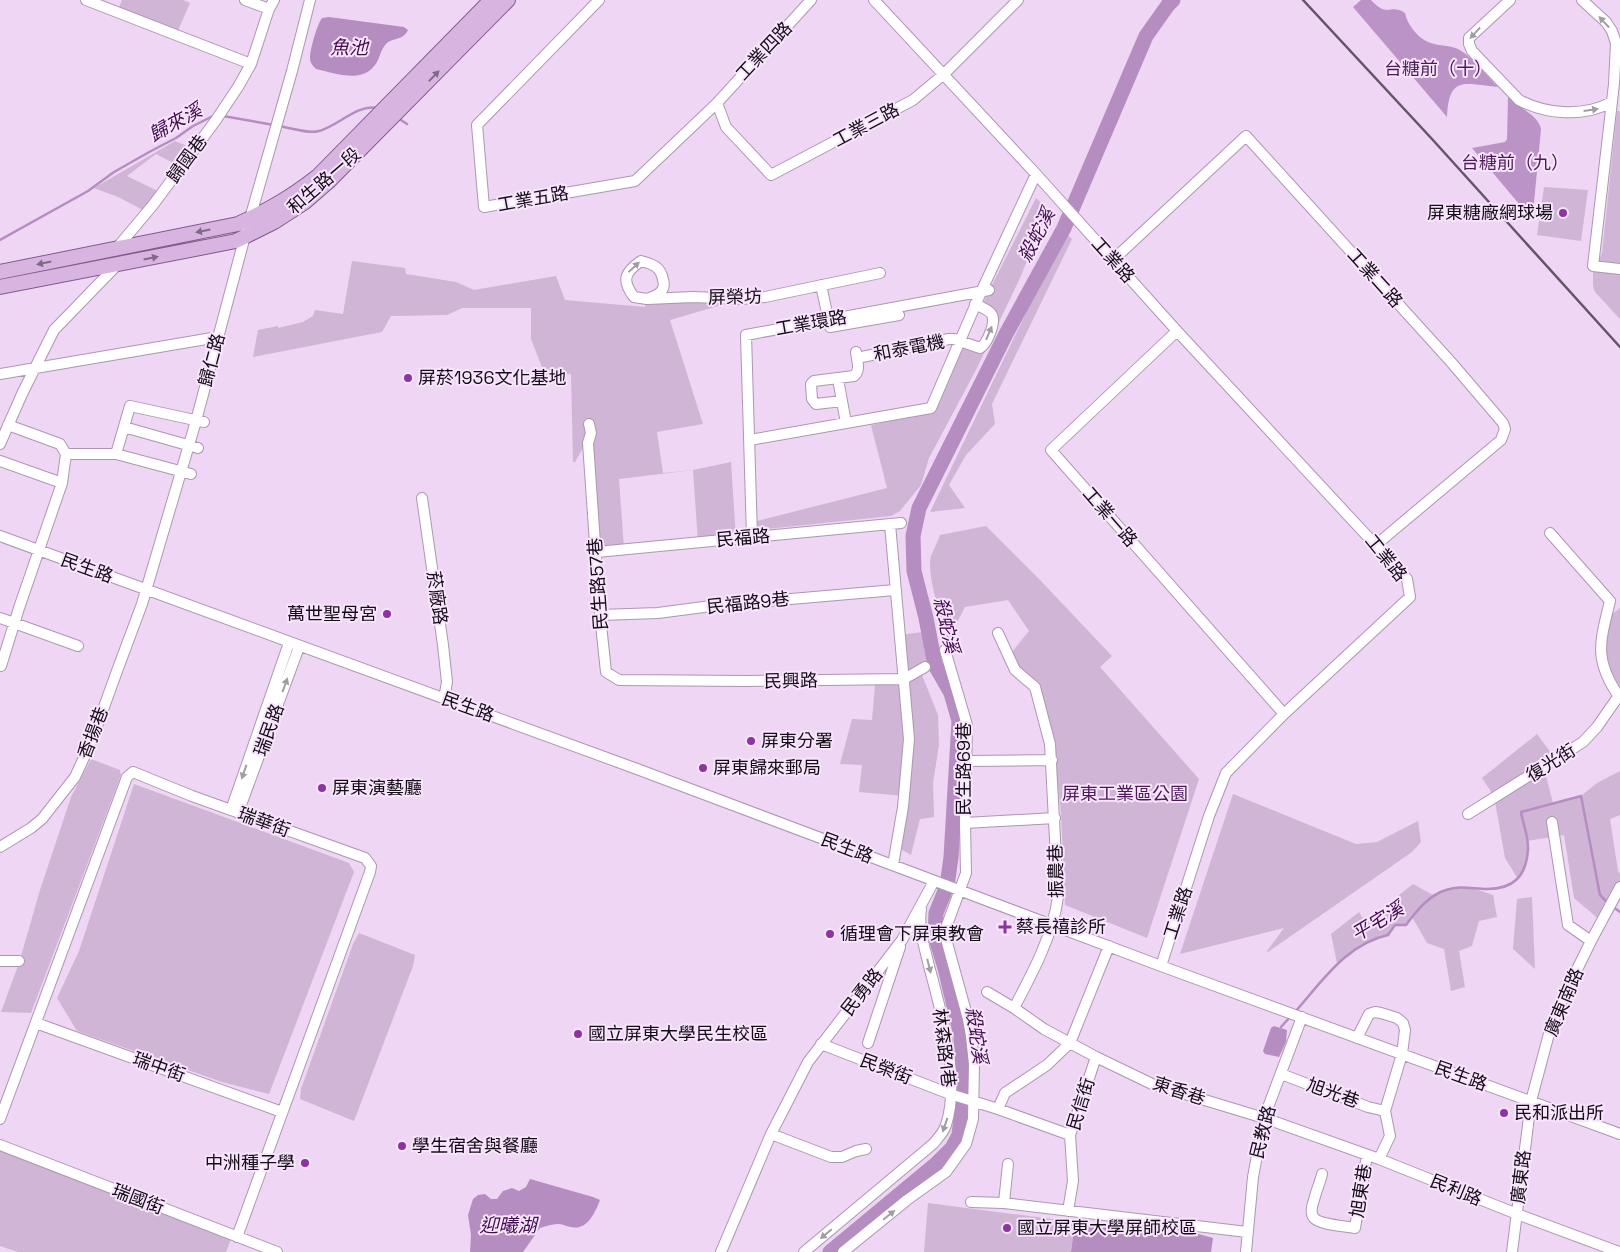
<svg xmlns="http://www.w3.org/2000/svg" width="1620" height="1252" viewBox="0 0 1620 1252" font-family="'Space Grotesk','Noto Sans TC',sans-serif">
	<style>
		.green { fill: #d0b5d7 }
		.forest { fill: #bc93c6 }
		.water { fill: #b68dc0 }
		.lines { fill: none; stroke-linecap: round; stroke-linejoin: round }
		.stream { stroke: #b68dc0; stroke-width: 2.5 }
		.river { stroke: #b68dc0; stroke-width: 15 }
		.minor-casing { stroke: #ad96b3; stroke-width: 12 }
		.major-casing { stroke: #825a8d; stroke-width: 16 }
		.minor { stroke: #fff; stroke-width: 10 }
		.major { stroke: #d8b5e1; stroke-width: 14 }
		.rail { stroke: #635567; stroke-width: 2.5 }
		.oneway { fill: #a19ea2 }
		.oneway2 { fill: #806986 }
		.poi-dot { fill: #8c34a1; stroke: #f8e5fd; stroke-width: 2 }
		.labels { text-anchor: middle; stroke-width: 4; stroke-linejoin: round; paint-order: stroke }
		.street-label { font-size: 18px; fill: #140c16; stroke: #f8e5fd }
		.park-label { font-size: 18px; fill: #4d1a59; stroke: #f8e5fd }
		.poi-label { font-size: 18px; fill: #140c16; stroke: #f8e5fd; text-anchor: start }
		.water-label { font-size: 19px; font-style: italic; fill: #410d4d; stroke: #f8e5fd }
	</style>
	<rect width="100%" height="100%" fill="#eed6f4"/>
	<path class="green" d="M122,0h61l7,3 -14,32 -59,-23z
		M1617,111h3v208l-25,-27 -2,-6v-20l6,-6 3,-7z
		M175,141l17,7 -15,17 -21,-11 -29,22 31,15 -15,19 -25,-13 -24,-9z
		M1544,187l44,3 -7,51 -44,-6z
		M1036,198l12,11 -28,69 -43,90 -48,90 -8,27 -21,26 -9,5 -133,14 -1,-9 130,-33 -16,-63 60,-12 6,-5 28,-65 15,5 14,-31 -13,-10z
		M1065,232l7,7 -80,165 3,20 -29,31 -17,30 16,23 -35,4z
		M352,261l53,7 1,6 50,8 18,8 82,-14 9,24 80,7 2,-8h95l-72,21 33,104 -46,8 6,41 30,-3 38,-8 5,77 -38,3 -5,-72 -74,9 5,70 -27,3 -9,-113 -13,23h-2l-2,-88 -26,1 -14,-36v-31h-69l-15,7 -56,1 -9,16 -129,25 5,-27 20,-4v2l25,-6 10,-6 2,-6 28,4z
		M986,526l54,54 72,76 -12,11 99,112 -52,159 -82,-33 -4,-92 -6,-54 -14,-67 -23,-23 -6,-17 17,-21 -21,-31 -43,7 -17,33c-6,-20 -22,-64 -17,-84 2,-5 7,-15 9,-21z
		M1620,608v79l-5,6 -16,-54v-15z
		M930,631l9,28 -4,6 -13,10 16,40 1,30 -6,38 1,34 -14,2 -9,36 -12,-7 5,-52 -45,-4 3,-27 -22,-1 12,-45 20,1 3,-35 29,-1 -4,-49z
		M1537,734l17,23 -11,7 10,39 28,-7 16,-13 23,-12v44l-10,4 8,52 2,3v13l-19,34 -27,-23 -10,-63 -37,6c2,13 -1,27 -9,38l-13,-21 -11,-62 -12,-18z
		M91,759l29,11 1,5 -90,238 -30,-1 18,-49 21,-73 31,-93z
		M134,784l215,79 5,9 -85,222 -47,-12 -145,-51 -20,-33 22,-47z
		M1233,794l123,50 21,-2 41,-21 3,21 -9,10 -144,100 -1,-1 17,-23 -104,26z
		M1413,884l20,11c26,-11 34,-9 60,0l4,22 -18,4 -7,25 -13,5 6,36 -14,4 -7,-42 -17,-6 -15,-26 -6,8h-11l-7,10 -19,6 -32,22 -6,-29 28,-22 6,10z
		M1532,897l3,72 -22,-20 4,-50z
		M359,933l56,22 -2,11 -59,155 -54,-22 1,-10 52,-145z
		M0,1151l231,88 -5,13h-208l-18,-6z
		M928,1203l147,19 -4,30h-147z"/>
	<path class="forest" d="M1361,0h10c17,19 19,3 34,13 2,11 12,24 23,29 9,4 21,3 30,7 11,5 31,29 40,38 -34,-3 -49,-12 -51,30l-94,-110z
		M1508,97c10,10 31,19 33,32l-8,84 -3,4 -58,-69 33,-6 2,-3z"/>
	<path class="water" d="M329,17l75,10 4,3c-5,11 -15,7 -22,14 -6,6 -6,15 -11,21 -14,19 -40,8 -59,4 -3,-3 -6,-6 -6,-11 0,-9 7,-33 12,-40z
		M1274,1026l13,4 -1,12 -7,15 -14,-3 -2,-3 8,-23z
		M530,1179l63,18 7,3c-5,13 -13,31 -29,27 -4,0 -8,-3 -12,-3 -6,0 -13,2 -19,4l-17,24h-53l1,-17 -3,-20 5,-16 5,-4 7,-1 6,5h6l6,-8 9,-3 7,3 7,-4z
		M1075,1222l120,11 18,5 -2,14h-140z"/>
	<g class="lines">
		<path class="stream" d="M223,116l51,9
			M398,118l9,6
			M279,126c13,2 28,8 40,5 19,-5 38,-27 58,-23
			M0,240l88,-49 26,-19 37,-21 25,-13 17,-12 22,-11
			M1612,906l8,6
			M1294,1013c27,-30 52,-69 94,-78l7,-10h11c10,-14 23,-30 40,-35 14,-5 27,-1 41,-1 27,0 39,-13 41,-39 1,-12 -5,-26 -7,-38l60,-16 19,99 8,8
			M1281,1027l9,-10"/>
		<path class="river" d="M830,1252l106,-88 16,-16 7,-13 4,-34 -2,-65 -16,-68 -10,-33 1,-22 11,-27 4,-29 8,-136 -8,-28 -16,-28 -9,-47 -12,-47 -1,-35 6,-28 87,-174 58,-106 82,-192 22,-31 5,-5"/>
		<g class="minor-casing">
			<path id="minor" d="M86,0l165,64
				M245,0l24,9
				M599,0l-122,125 7,82 151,-26 82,-78 94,-103
				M874,0l162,174 141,157 230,248 3,18 -126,117 -58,59 -17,43 -48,150
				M1510,0l-41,38v6l3,7 47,49c28,15 65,17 93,2
				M1582,0l24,22 6,9 4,12 -2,41 -21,182 27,3
				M717,103l9,24 45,48 142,-75 31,-26 74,-74
				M116,249l37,-44 63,-85 22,-33 13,-23 18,-55 5,-9
				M1113,260l133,-124 205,226 52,61 2,6 -4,11 -124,104
				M821,285l9,42 69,-12
				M647,299c5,-2 14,-4 16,-11 1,-1 1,-6 0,-8 -2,-13 -10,-16 -22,-19 -16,11 -20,19 -7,36l13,2 46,-2 49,2 23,-2 115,-24
				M1177,331l-126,119 233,264
				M857,358l92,-19h5l26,9c7,-4 16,-25 12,-33 -2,-5 -12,-8 -17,-11
				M0,374l218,-37
				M838,379l8,44
				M842,401l-26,3 -4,-5 -1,-15 3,-3 40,-5c7,-6 3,-15 2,-24
				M589,424l2,9 -3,10 12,172 6,57 13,8 128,1 157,-2 21,-12
				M124,427l74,21
				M750,440l181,-32 50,-116 55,-118
				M0,444l22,-50 32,-64 64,-66
				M66,454h50l75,20
				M116,454l14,-48 74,16
				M0,461l62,22
				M422,498l21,147 4,37 -3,17
				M890,524l19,215 -6,68 -10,58
				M1550,533l60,68c-10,41 -17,59 10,97
				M0,536l637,233 524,197 459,168
				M752,537l-6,-202 243,-45
				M597,552l304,-29
				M600,615l58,-2 53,-7 184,-16
				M0,618l78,28
				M998,633l17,37 20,17 15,57 8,153c-5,38 -26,77 -44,111l30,21 52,28 56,27 112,34 115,41 138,55 102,38
				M1,666l18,-58 43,-125 4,-29 -6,-10 -52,-19
				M967,761l85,-1
				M231,810l58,-167
				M238,813l61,-166
				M1468,814l115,-72 14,-15 23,-33
				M1552,822l16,103 23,16
				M965,823l90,-5
				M0,847l31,-19 11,-9 33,-42 17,-37 25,-69 25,-67 54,-183 49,-185 47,-165 18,-71
				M0,961h19
				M987,992l27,16
				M36,1023l246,89
				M1357,1038l12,-24 6,-2 6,1 16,5 6,5 2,7 -3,24 -17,57 5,25 -11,23
				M868,1043l32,-96
				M821,1044l129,50 48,15 72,26
				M1281,1074l87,33 17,4
				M998,1109l7,-16 42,-28 23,-22 39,-97
				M0,1119l127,-342 6,-5 59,24 173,62 6,8 -1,6 -133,365
				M771,1134l60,23h11l14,-6 10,-2
				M0,1145l277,107
				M1322,1174c-2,9 -6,17 -8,26 -2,5 -4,14 0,18 6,7 32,8 41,10l12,-73
				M971,1202l33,1 243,29
				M1004,1203l4,-39
				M1068,1211l5,-30 -3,-46 26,-78
				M721,1252l50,-118 37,-72 94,-122 32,-59
				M804,1252l129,-108c5,-6 11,-12 13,-19 15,-46 -5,-114 -17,-159 -4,-18 -11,-37 -8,-57
				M843,1252l64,-52 39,-28 20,-28 7,-25 1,-55 -3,-28 -3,-17 -22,-80 1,-14 19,-52 -1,-50 2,-98 -22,-75
				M1246,1252l7,-75 11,-59 38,-101
				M1512,1252l19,-151 19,-71 10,-26 31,-63 29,-54"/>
		</g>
		<g class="major-casing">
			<path id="major" d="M0,272l238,-48c31,-14 53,-27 80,-48l173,-176
				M0,287l236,-46 38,-19 31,-20 23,-20 180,-182"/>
		</g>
		<use href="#minor" class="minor"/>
		<use href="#major" class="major"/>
		<path class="rail" d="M1303,0l129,139 188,208"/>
	</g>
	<defs><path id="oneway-solid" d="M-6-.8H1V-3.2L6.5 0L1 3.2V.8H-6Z" transform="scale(1.25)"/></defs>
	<g class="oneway">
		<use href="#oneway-solid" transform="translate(1604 22) rotate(-133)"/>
		<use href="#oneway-solid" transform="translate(1475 33) rotate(133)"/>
		<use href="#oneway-solid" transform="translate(1591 110) rotate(-8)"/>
		<use href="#oneway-solid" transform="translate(634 267) rotate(-43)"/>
		<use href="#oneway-solid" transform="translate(989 333) rotate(-67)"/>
		<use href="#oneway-solid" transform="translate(285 685) rotate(-70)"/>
		<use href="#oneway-solid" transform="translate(244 772) rotate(109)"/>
		<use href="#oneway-solid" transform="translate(929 966) rotate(76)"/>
		<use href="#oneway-solid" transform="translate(945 1125) rotate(109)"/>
		<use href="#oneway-solid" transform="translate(889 1215) rotate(-39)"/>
		<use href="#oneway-solid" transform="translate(826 1234) rotate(141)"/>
	</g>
	<g class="oneway2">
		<use href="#oneway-solid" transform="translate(434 76) rotate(-46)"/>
		<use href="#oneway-solid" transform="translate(203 231) rotate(169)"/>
		<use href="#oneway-solid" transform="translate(151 258) rotate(-11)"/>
		<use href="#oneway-solid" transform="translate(44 263) rotate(168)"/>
	</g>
	<g class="poi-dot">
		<circle cx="1563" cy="213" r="5"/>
		<circle cx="408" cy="378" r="5"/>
		<circle cx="387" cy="614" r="5"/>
		<circle cx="751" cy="741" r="5"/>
		<circle cx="703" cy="768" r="5"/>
		<circle cx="322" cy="788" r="5"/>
		<path d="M1002.5 919.5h5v5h5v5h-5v5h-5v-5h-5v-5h5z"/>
		<circle cx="830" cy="934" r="5"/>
		<circle cx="578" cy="1034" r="5"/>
		<circle cx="1504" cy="1113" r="5"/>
		<circle cx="402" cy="1146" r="5"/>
		<circle cx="305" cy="1163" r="5"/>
		<circle cx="1007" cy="1228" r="5"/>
	</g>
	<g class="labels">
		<g class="street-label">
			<text transform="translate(764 51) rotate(-47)" y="6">工業四路</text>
			<text transform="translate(866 125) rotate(-28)" y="6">工業三路</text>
			<text transform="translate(187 159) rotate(-54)" y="6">歸國巷</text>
			<text transform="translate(324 181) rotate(-41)" y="6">和生路一段</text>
			<text transform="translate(533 199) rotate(-10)" y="6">工業五路</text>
			<text transform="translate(1113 260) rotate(48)" y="6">工業路</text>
			<text transform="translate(1375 278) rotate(48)" y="6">工業二路</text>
			<text transform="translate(735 297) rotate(-1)" y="6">屏榮坊</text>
			<text transform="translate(811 323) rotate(-10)" y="6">工業環路</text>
			<text transform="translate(909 348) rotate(-11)" y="6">和泰電機</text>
			<text transform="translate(212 360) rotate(-75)" y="6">歸仁路</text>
			<text transform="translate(1110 517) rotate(49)" y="6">工業一路</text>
			<text transform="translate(743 538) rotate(-5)" y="6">民福路</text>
			<text transform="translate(1386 558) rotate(51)" y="6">工業路</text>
			<text transform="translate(87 568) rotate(20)" y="6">民生路</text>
			<text transform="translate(598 584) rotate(-94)" y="6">民生路57巷</text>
			<text transform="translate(437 598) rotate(82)" y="6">菸廠路</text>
			<text transform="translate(748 603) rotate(-6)" y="6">民福路9巷</text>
			<text transform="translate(791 681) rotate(-1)" y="6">民興路</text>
			<text transform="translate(468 707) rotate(20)" y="6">民生路</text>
			<text transform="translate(269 730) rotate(-70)" y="6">瑞民路</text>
			<text transform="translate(93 733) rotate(-69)" y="6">香揚巷</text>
			<text transform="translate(1551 763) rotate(-32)" y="6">復光街</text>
			<text transform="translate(964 769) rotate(-90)" y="6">民生路69巷</text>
			<text transform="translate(264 822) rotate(20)" y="6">瑞華街</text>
			<text transform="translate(847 848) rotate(21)" y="6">民生路</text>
			<text transform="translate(1056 871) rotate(-91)" y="6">振農巷</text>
			<text transform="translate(1178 913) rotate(-72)" y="6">工業路</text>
			<text transform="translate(862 992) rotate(-52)" y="6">民勇路</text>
			<text transform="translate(1564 1002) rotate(-67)" y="6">廣東南路</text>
			<text transform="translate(944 1048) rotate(83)" y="6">林森路1巷</text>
			<text transform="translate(159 1067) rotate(20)" y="6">瑞中街</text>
			<text transform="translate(886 1069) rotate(21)" y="6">民榮街</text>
			<text transform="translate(1461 1076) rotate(20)" y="6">民生路</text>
			<text transform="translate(1179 1091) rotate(18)" y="6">東香巷</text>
			<text transform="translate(1333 1093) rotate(20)" y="6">旭光巷</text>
			<text transform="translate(1081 1104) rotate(-73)" y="6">民信街</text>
			<text transform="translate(1263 1132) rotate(-76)" y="6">民教路</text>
			<text transform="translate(1521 1177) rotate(-83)" y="6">廣東路</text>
			<text transform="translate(1456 1190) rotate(22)" y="6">民利路</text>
			<text transform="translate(1361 1191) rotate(-81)" y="6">旭東巷</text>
			<text transform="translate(138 1199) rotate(21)" y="6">瑞國街</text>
		</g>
		<g class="park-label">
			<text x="1438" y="75">台糖前（十）</text>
			<text x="1515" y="169">台糖前（九）</text>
			<text x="1125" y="800">屏東工業區公園</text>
		</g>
		<g class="poi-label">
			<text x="1553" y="219" text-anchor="end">屏東糖廠網球場</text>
			<text x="418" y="384">屏菸1936文化基地</text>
			<text x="377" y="620" text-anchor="end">萬世聖母宮</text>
			<text x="761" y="747">屏東分署</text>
			<text x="713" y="774">屏東歸來郵局</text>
			<text x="332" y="794">屏東演藝廳</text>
			<text x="1016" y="933">蔡長禧診所</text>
			<text x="840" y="940">循理會下屏東教會</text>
			<text x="588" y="1040">國立屏東大學民生校區</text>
			<text x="1514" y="1119">民和派出所</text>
			<text x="412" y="1152">學生宿舍與餐廳</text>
			<text x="295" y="1169" text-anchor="end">中洲種子學</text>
			<text x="1017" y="1234">國立屏東大學屏師校區</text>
		</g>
		<g class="water-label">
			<text x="349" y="54">魚池</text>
			<text transform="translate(175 122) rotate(-29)" y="7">歸來溪</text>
			<text transform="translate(1036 235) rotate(-63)" y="7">殺蛇溪</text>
			<text transform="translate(947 625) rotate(77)" y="7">殺蛇溪</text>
			<text transform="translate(1377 921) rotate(-31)" y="7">平宅溪</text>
			<text transform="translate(977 1035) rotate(82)" y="7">殺蛇溪</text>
			<text x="508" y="1232">迎曦湖</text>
		</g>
	</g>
</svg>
